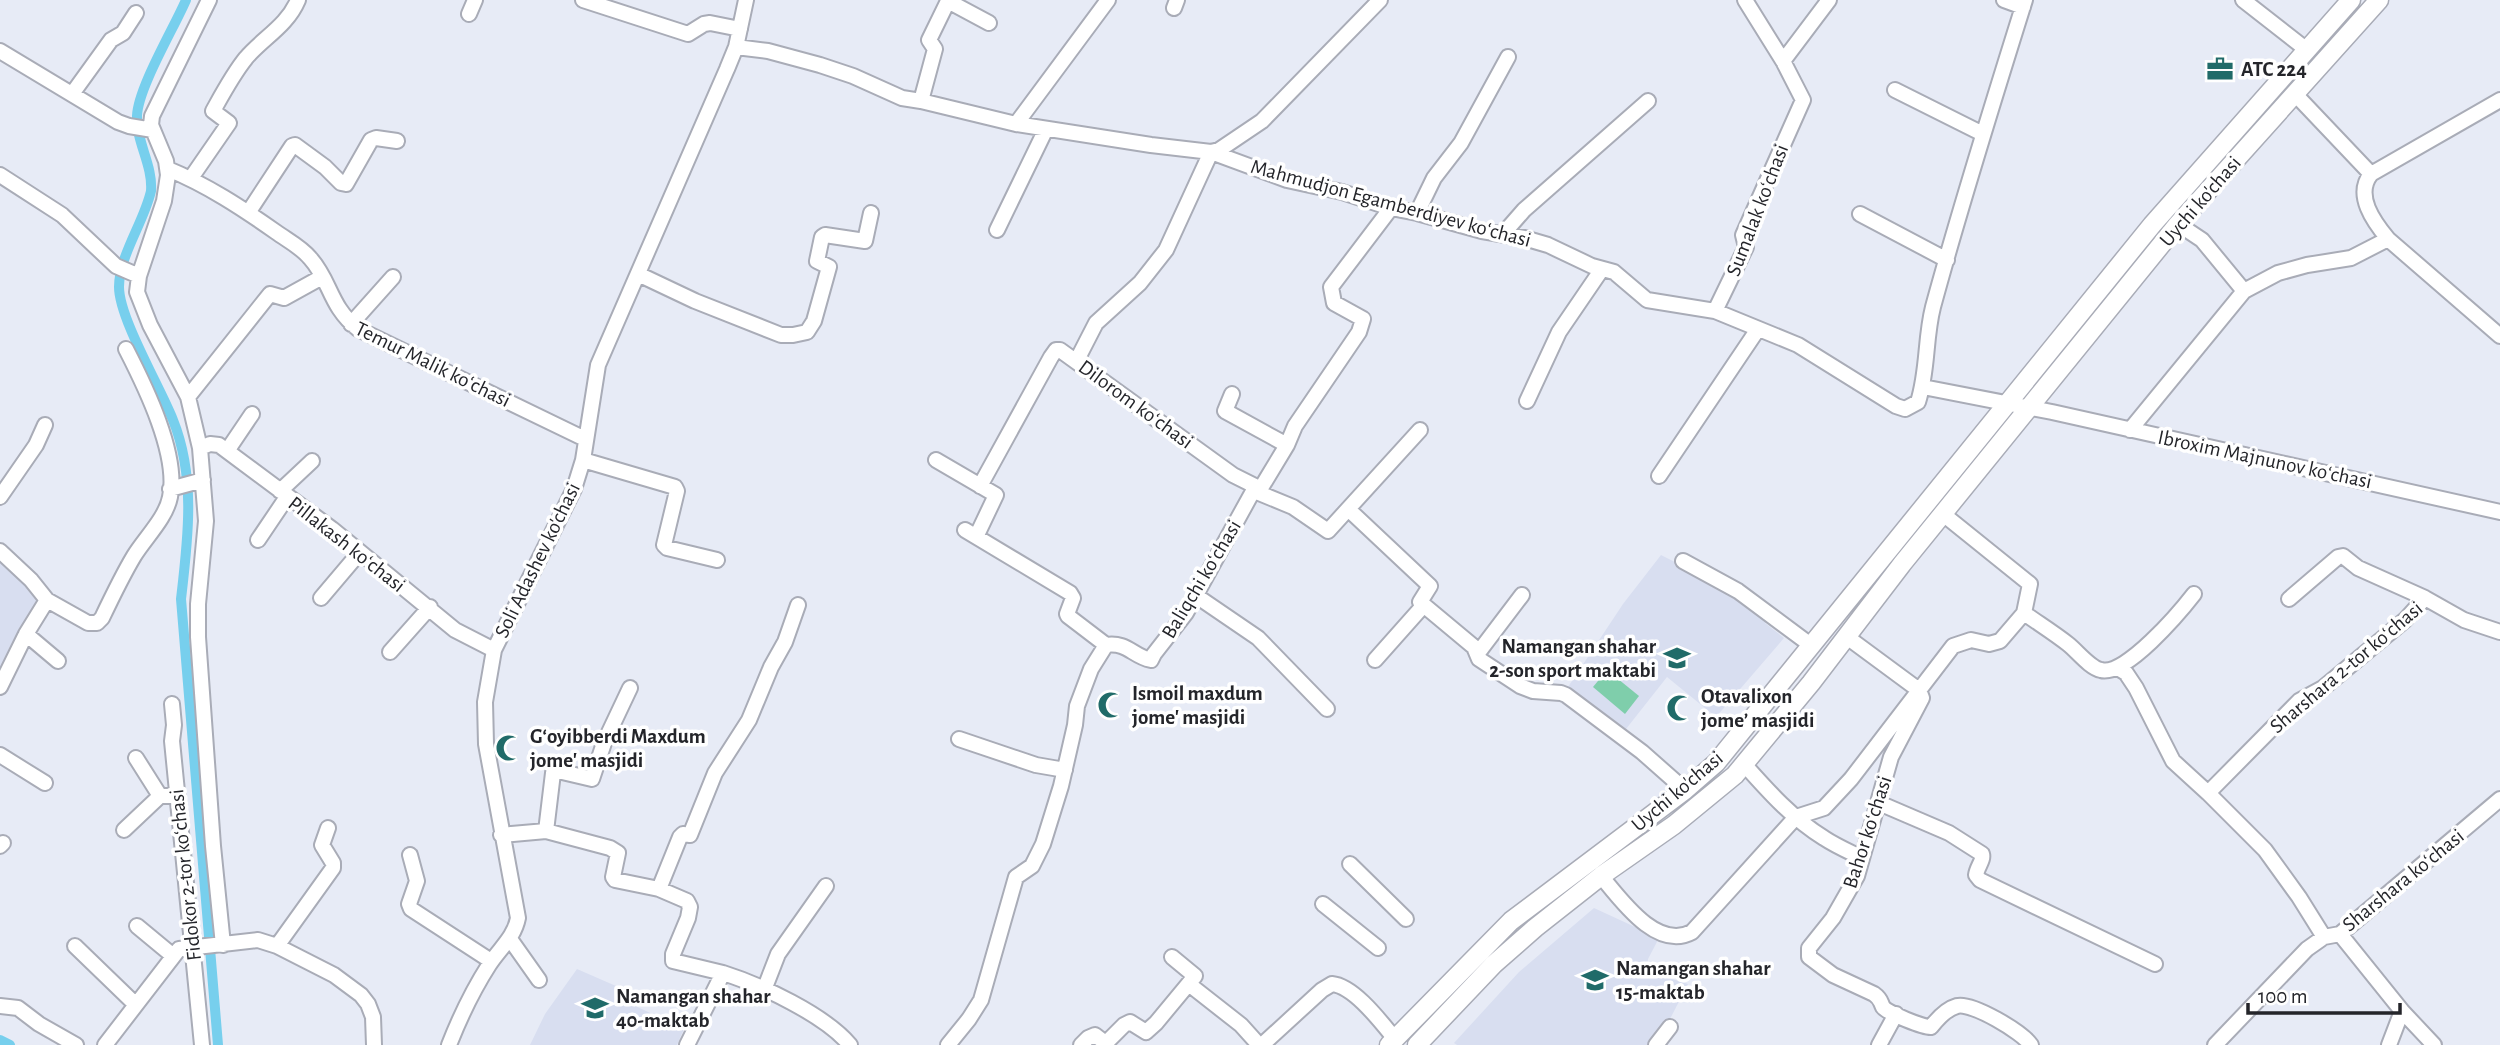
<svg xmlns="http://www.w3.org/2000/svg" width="2500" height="1045" viewBox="0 0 2500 1045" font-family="'Alegreya Sans',sans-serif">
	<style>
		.built { fill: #d8def0 }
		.green { fill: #7fceab }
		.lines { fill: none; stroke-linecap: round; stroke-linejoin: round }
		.canal { stroke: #77cfed; stroke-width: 10 }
		.minor-casing { stroke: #a9acb7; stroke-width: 18 }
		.major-casing { stroke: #a9acb7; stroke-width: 21 }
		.minor { stroke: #fff; stroke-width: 14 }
		.major { stroke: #fff; stroke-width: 18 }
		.labels { text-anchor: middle; stroke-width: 7; stroke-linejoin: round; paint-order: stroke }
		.poi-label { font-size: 21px; font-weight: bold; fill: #24252a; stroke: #fff; text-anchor: start }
		.street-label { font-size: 21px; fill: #24252a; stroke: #fff }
	</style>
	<rect width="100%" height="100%" fill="#e7ebf6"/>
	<path class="built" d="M1661,555l61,31 47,32 -4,5 19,15 -68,79 -49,-40 -41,52 -58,-42 55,-83z
		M0,558l36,31 5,16 -41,73z
		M1594,908l65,30 -11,21 -1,12 41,13 -17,33 -21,28h-193l-3,-2 65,-71z
		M577,969l55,24 -5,9 57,27 -7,16h-147l15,-31z"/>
	<path class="green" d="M1607,670l32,26 -14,18 -32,-27z"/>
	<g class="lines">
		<path class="canal" d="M186,0c-12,28 -48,88 -49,116 -1,26 16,49 14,75 -7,31 -32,65 -32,96 0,31 41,100 54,133 23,57 15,119 8,179l37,446
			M0,1040l10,5"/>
		<g class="minor-casing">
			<path id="minor" d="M209,0l-57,116 -1,9 15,36 2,14 -4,26 -25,75 -2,16 13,33 38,72 12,51 6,73 -8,83v33l15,209 10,99
				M583,0l105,34 16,-10 6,-1 30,6
				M2004,0l19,7
				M2243,0l64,50
				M1174,8l3,-8
				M469,14l6,-14
				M736,47l32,4 52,14 33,11 49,22 19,3 95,23 135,21 60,7 76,28 55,12 49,16 26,5 65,18 42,7 24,7 44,21 22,6 33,28 68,11 83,34 98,61 9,3 13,-7c10,-31 7,-64 15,-95 28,-103 60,-205 92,-307
				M0,51l118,71 11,4 24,4
				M1783,61l46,-61
				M1895,90l88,44
				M72,94l39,-54 12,-7 13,-20
				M2295,94l76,80
				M2500,100l-129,74c-17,21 3,48 17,65l112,97
				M921,101l14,-52 -6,-9 19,-39 41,22
				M1016,124l92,-124
				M168,169c39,16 74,39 108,63 11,8 25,15 34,26 21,23 19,48 48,71l227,110
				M0,175l62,40 54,51 23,10
				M191,178l38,-55 -16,-12c10,-18 20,-37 33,-53 17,-20 41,-32 52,-58
				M248,213l44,-67 3,-1 30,22 16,16 5,1 25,-44 5,-2 21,3
				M1417,213l17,-35 27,-35 47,-86
				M1860,214l87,46
				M2178,224l24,16 42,51
				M997,230l49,-101
				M1503,234l21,-24 124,-109
				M638,274l57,27 86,34h12l14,-3 7,-11 15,-54 -12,-6 5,-24 3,-2 40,6 6,-28
				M1715,311l31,-64 -3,-12 60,-135 -20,-39 -38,-61
				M351,324l42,-47
				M1077,360l19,-37 44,-40 26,-33 45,-98 8,-2 43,-29 118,-121
				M1923,387l129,25 448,100
				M1232,394l-7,17 62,34
				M188,397l82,-103 14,4 38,-21
				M1527,401l32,-69 43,-63
				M2130,430l114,-139 34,-18 29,-8 44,-7 37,-19
				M200,448l10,-4 9,1 113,84 123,101 39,20
				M227,451l25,-37
				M583,460l92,27 2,4 -13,54 3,3 50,12
				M936,460l60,35 -19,40
				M1659,476l99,-147
				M980,486l71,-129 5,-7h4l173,125 22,11 4,7 34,14 35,24 20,-22 82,77 -10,16 54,45 5,12 41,27 13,5 28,2 5,2 76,57 43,38
				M170,489l33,-9
				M280,491l32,-30
				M0,497l36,-52 9,-20
				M1348,509l72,-79
				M965,530l105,63 3,5 -6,16 1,2 38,29
				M258,540l29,-43
				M0,551l31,29 16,20
				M1683,561l55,30 74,55
				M1195,595l63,43 69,71
				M321,598l39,-46
				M2289,599l49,-42 5,-1 15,12 67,30
				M47,600l41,23h9l5,-5c10,-21 20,-42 32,-62 11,-18 32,-38 36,-59 9,-42 -25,-111 -44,-148
				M2024,613c14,10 30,20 44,31 9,7 22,24 33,26 24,7 79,-58 93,-76
				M26,634l32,27
				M1847,637l65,48 7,5 3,8 -31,59 -34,119 -24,42 -24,30v9l24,18 41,19c7,5 6,7 9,13 4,6 42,21 48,20 7,-9 15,-18 26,-21 15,-4 65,26 74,39
				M390,652l40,-45
				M1478,653l44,-58
				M1375,660l48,-54
				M2118,668l8,5 10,15 37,73 35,32 57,57 34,47 25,40
				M0,687l26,-53 21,-34
				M172,704l2,21 -2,16 30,304
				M959,739l77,26 29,5
				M0,755l45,28
				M136,758l24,38
				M1744,764c24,27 49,55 80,74 12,8 26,14 38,20
				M2208,793l91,-92 24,-13 82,-68 20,-22 39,22 36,12
				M1879,803l70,30 33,21c2,6 -5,13 -6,21l4,5 175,84
				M124,830l36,-34h18
				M546,831l7,-58 5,-2 34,8 12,-36 26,-55
				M501,835l45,-4 64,17 8,5 -5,24 2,3 44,9 28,12 3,6 -2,11 -15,36v7l50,12 -36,72
				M0,846l3,-3
				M410,855l7,26 -8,23 2,5 80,52
				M1350,864l56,55
				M1601,876c20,24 56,75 91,56l104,-115 28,-9 27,-29 102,-133 18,-6 18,4 11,-3 24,-28 6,-29 -87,-70
				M659,889l21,-52 3,-3 7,1 25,-62 34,-53 22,-53 14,-25 13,-37
				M1323,904l55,44
				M137,926l35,29
				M2340,934l62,77 32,34
				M510,939l29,41
				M75,946l60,58
				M277,946l56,-78v-5l-11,-18 6,-17
				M723,973c38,12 102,42 127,72
				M1190,985l51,40 18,20
				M764,990l14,-36 48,-68
				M0,1006l18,2 21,16 37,21
				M105,1045l74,-96 79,-9 19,6 57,29 27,20 7,9 5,13 1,28
				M449,1045c11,-28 24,-55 40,-80 11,-17 25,-27 29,-47l-32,-174 -1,-42 9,-52 80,-161 9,-29 15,-95 129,-296 9,-22 10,-47
				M948,1045l21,-26 12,-19 35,-123 16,-11 11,-22 18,-58 14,-61 2,-19 14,-37 15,-24c22,-3 26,11 45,15l3,-6 32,-41 66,-120 9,-5 26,-43 8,-19 64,-94 4,-13 -29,-16 -3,-16 60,-79
				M1081,1045l7,-7 7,-3 9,7 4,-1 16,-16 6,-3 16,10 10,-9 39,-47 -23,-19
				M1262,1045l60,-55 10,-6c22,2 49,38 63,55
				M1656,1045l14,-18
				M1879,1045l17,-31
				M2215,1045l92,-96 17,-12 16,-3 160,-135
				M2389,1045l13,-34"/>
		</g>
		<g class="major-casing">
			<path id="major" d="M1389,1045l122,-124 174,-131 31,-27 436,-538 199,-225
				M1417,1045l77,-81 41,-36 66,-52 73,-51 61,-50 76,-92 91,-119 276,-340 201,-224"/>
		</g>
		<use href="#minor" class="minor"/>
		<use href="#major" class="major"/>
	</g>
	<defs>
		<g id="office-bare" transform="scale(2.1)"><path d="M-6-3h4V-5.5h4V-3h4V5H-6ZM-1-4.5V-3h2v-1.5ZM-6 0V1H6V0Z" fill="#206b69" stroke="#fff" stroke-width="2.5" paint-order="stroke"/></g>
		<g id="school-bare" transform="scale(2.1)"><path d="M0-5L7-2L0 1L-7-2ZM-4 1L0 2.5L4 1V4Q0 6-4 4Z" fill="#206b69" stroke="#fff" stroke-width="2.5" paint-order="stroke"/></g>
		<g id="mosque-bare" transform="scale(2.1)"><path d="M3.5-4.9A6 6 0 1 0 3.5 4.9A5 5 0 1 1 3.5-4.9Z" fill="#206b69" stroke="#fff" stroke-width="2.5" paint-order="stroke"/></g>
	</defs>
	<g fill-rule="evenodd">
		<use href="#office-bare" x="2220" y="69"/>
		<use href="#school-bare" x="1677" y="658"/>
		<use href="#mosque-bare" x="1111" y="705"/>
		<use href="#mosque-bare" x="1680" y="708"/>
		<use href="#mosque-bare" x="509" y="748"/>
		<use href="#school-bare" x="1595" y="980"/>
		<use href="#school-bare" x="595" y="1008"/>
	</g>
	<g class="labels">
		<g class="poi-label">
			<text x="2241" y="76">ATC 224</text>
			<text x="1656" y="653" text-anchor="end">Namangan shahar<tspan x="1656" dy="24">2-son sport maktabi</tspan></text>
			<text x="1132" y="700">Ismoil maxdum<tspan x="1132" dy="24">jome' masjidi</tspan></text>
			<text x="1701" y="703">Otavalixon<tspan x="1701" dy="24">jome’ masjidi</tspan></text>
			<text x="530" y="743">Gʻoyibberdi Maxdum<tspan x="530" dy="24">jome' masjidi</tspan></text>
			<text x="1616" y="975">Namangan shahar<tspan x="1616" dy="24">15-maktab</tspan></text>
			<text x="616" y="1003">Namangan shahar<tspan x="616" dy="24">40-maktab</tspan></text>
		</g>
		<g class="street-label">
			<text transform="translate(2200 201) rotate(-49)" y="7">Uychi ko'chasi</text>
			<text transform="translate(1391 203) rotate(15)" y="7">Mahmudjon Egamberdiyev koʻchasi</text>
			<text transform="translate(1757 210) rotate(-69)" y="7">Sumalak koʻchasi</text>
			<text transform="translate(433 364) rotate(26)" y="7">Temur Malik koʻchasi</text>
			<text transform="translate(1136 404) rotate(36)" y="7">Dilorom koʻchasi</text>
			<text transform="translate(2265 459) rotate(12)" y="7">Ibroxim Majnunov koʻchasi</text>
			<text transform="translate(347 544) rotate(38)" y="7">Pillakash koʻchasi</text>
			<text transform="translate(537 560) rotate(-64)" y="7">Soli Adashev ko'chasi</text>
			<text transform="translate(1201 579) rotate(-59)" y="7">Baliqchi koʻchasi</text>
			<text transform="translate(2346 667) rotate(-40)" y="7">Sharshara 2-tor koʻchasi</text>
			<text transform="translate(1677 791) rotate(-40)" y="7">Uychi ko'chasi</text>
			<text transform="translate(1867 832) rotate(-72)" y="7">Bahor koʻchasi</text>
			<text transform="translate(185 875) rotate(-96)" y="7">Fidokor 2-tor koʻchasi</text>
			<text transform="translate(2403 880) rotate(-39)" y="7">Sharshara koʻchasi</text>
		</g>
	</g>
	<path d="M2248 1003v10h152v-10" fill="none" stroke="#24252a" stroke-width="3.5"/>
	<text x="2258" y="1003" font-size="21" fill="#24252a" stroke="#ffffff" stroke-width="5" paint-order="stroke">100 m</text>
</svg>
